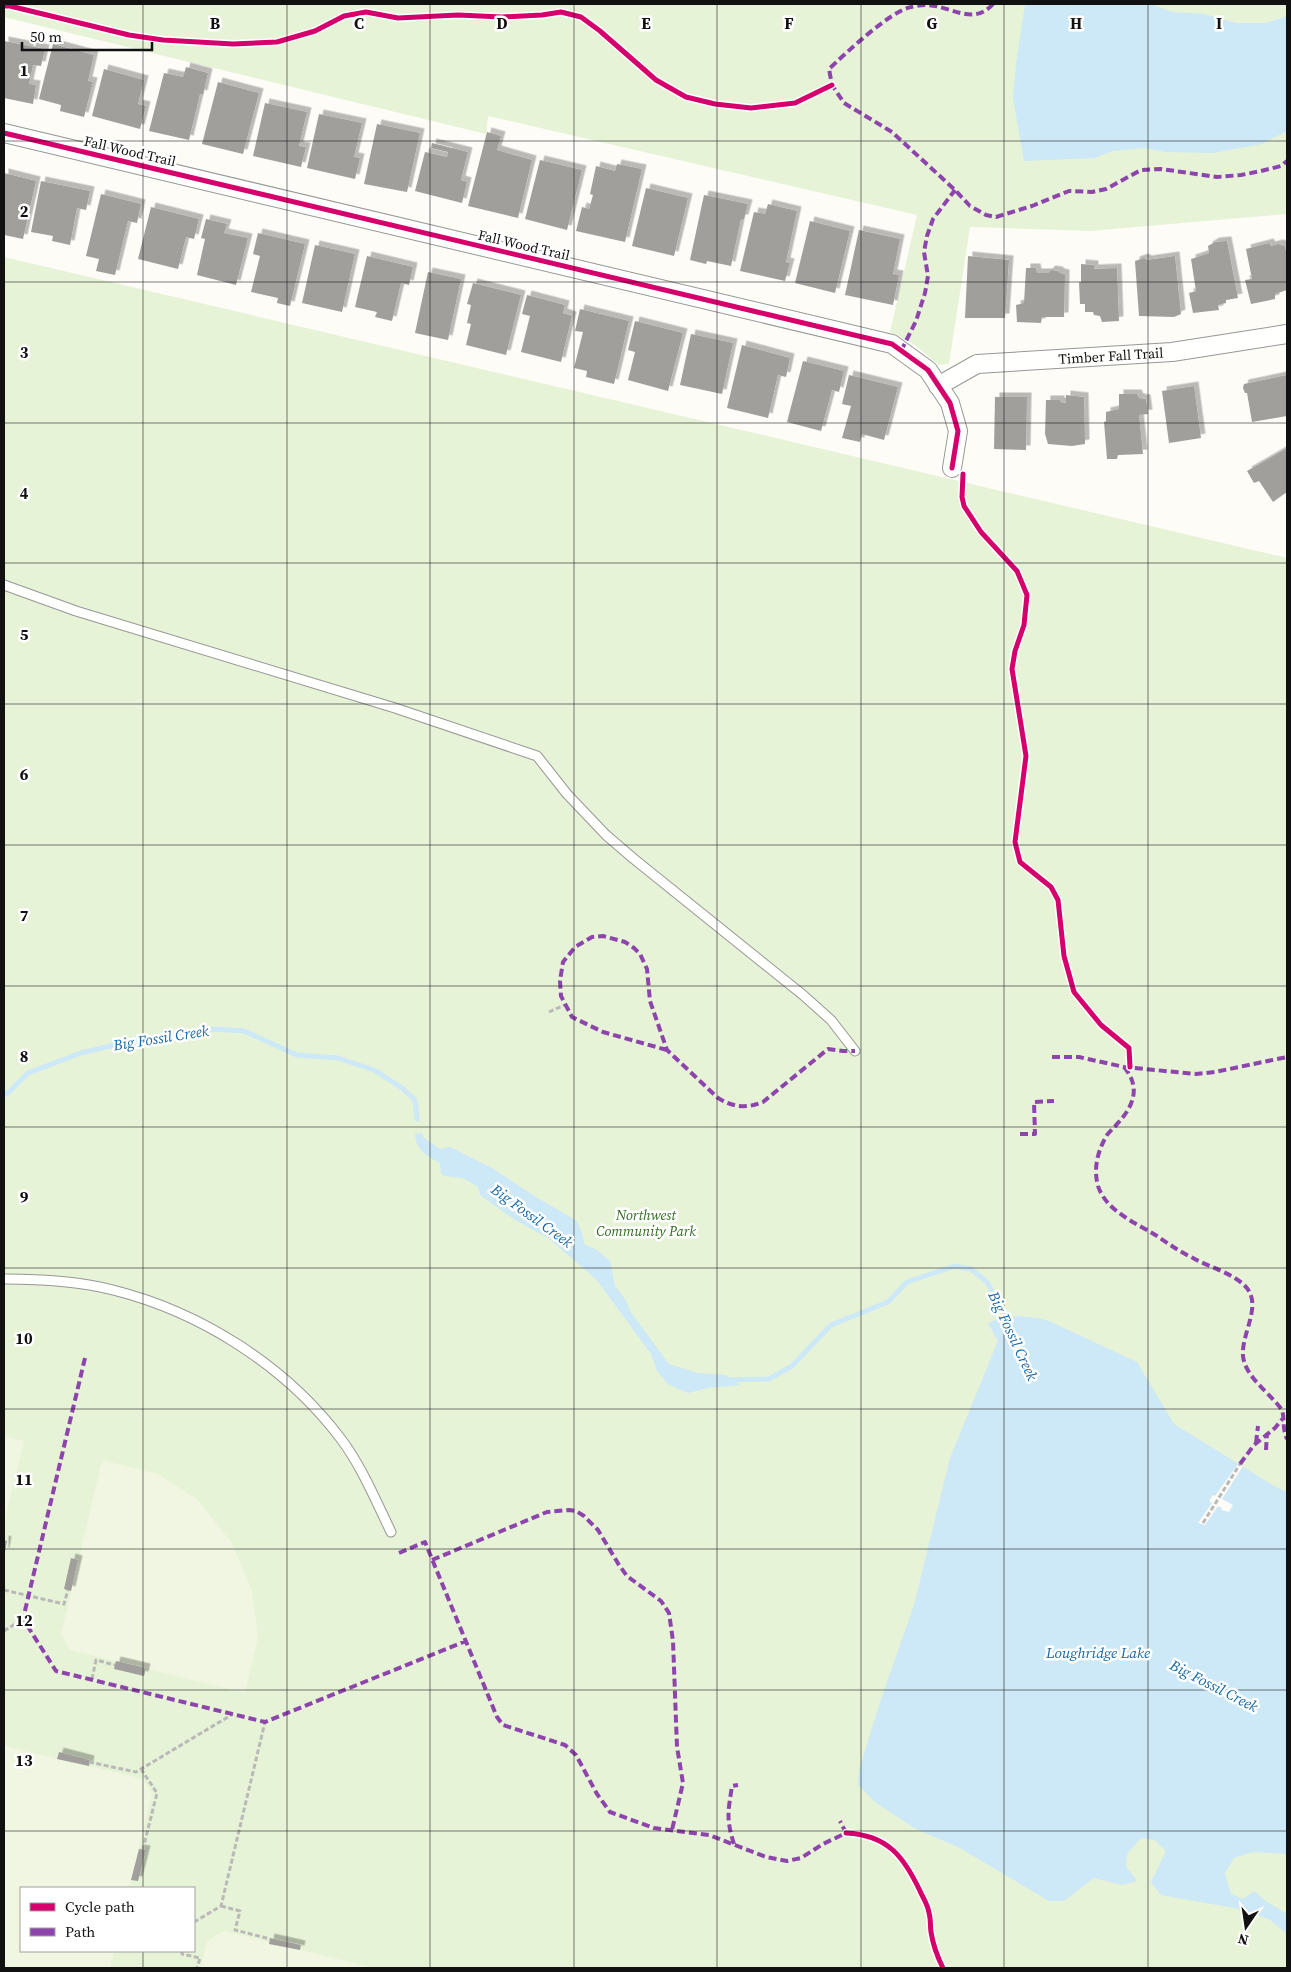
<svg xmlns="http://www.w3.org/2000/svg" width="1291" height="1972" viewBox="0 0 1291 1972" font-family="'Source Serif 4',serif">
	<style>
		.green { fill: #e7f3d7; fill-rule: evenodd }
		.pitch { fill: #f0f6e1 }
		.water { fill: #cde8f7 }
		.pier { fill: #fdfcf7 }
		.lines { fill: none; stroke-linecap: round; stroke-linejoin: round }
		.stream { stroke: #cde8f7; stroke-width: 5 }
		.building { fill: #a19f9c; filter: url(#shadow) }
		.service-casing { stroke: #979795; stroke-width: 11 }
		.minor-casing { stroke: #979795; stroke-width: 20 }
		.path { stroke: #b9b9b8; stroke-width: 3; stroke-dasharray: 5 2.5; stroke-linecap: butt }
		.service { stroke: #fffffe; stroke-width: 9 }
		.minor { stroke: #fffffe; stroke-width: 18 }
		.quiet { stroke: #8e44ad; stroke-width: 4; stroke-dasharray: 8 4; stroke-linecap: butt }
		.cycleway-casing { stroke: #fff; stroke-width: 8 }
		.cycleway { stroke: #d6006c; stroke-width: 5 }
		.grid { fill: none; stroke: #111; stroke-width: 1; stroke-opacity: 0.55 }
		.labels { text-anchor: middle; stroke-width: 5; stroke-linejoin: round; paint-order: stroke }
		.street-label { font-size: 14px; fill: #111; stroke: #fff }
		.park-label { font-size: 14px; font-style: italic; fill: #2f6b1f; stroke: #fff }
		.water-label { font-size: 15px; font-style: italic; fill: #1768a6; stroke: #fff }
		.grid-label { font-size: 16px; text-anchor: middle; font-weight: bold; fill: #111; stroke: #fff; stroke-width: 5; stroke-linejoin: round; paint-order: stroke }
	</style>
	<defs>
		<filter id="shadow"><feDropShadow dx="4.5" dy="-4.5" stdDeviation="0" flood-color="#0004"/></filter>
	</defs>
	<rect width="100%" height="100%" fill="#fdfcf7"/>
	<path class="green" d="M4,4h1283v210l-197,17 -120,-4 -21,137 -10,1 -27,-22 -22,-11 27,-117 -429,-99 -2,18 -482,-117z
		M4,257l1283,301v1410h-1283zM21,1888h173v63h-173z"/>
	<path class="pitch" d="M4,1436l20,5 -20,82z
		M102,1460l56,14 40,26 33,42 21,48 6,48 -13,55 -175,-43 -9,-16z
		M4,1746l139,33 9,15 -23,94h-108v63h93l-4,17h-106z
		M224,1931l150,37h-173l6,-27z"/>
	<path class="water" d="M1025,4h126l21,8 32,2 32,9h30l21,-7v115l-25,13 -49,9 -47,-1 -23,-4 -31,3 -17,7 -71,3 -11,-63 3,-34z
		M422,1133l2,5 16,11 10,-2 42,21 44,29 41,24 6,15 1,8 13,6 13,11 5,25 11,14 4,11 39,53 29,9 28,2 14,10 -32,3 -20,5 -20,-9 -11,-13 -6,-17 -55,-75 -48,-41 -33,-18 -35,-25 -2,-8 -15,-9 -18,-2 -4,-2 -1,-11c-13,-7 -24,-12 -25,-29z
		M1016,1316l22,2 11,3 88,41 37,62 100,62 13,6v362l-34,-2 -19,6 -9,15 6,21 12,5 11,-8 12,10 21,13v20l-18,-15 -35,-11 -73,-13 -10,-13 15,-31 -11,-11 -14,-2 -14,16 -1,12 11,15 -15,4 -28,-7 -30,23h-15l-91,-54 -42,-18 -40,-26 -18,-18 1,-15 21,-68 34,-97 36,-147 48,-117 -10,-18 9,-4z"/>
	<path class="pier" d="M1238,1464l5,2 -21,33 11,6 -4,7 -8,-2 1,-2 -4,-2 -13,19 -7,-2 14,-20 -3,-2 4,-6 2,1z"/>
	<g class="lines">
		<path class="stream" d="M4,1095l5,-3 19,-19 53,-20 63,-15 34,-2 35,-7 31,2 53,24 41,3 36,12 28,18 13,12 2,19
			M728,1380l41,-1 23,-13 39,-41 57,-23 19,-20 48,-16 16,3 16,13 22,40"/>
	</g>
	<path class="building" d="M4,41l41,8 -4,17 -8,-1 -4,19 7,1 -3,19 -29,-6z
		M53,44l41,11 -6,26 5,1 -9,35 -24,-6 1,-6 -22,-6z
		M186,67l22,6 -5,22 -3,-1 -11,46 -40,-9 15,-58 19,4z
		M104,69l40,11 -6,24 8,2 -6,23 -48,-13z
		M218,82l41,11 -16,61 -41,-10z
		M265,103l42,9 -8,34 7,1 -5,20 -48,-11z
		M319,114l43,9 -8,34 6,1 -5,21 -48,-11z
		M377,124l43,9 -13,59 -43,-8z
		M487,132l14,4 -4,14 35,10 -14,58 -50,-12z
		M432,143l36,9 -7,28 6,2 -5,21 -47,-12 10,-39 22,5 1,-5 -17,-4z
		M540,160l42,10 -15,60 -42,-11z
		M617,164l25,5 -17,73 -49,-11 6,-24 7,2 4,-14 -3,-1 6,-28 19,5z
		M4,173l32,8 -13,58 -19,-4z
		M41,181l49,10 -4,19 -9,-2 -7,37 -18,-4 1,-5 -22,-4z
		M646,188l42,10 -14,58 -42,-10z
		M101,194l40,10 -4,19 -9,-2 -13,54 -19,-4 3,-12 -13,-3z
		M704,195l44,9 -4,15h-3l-10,47 -24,-5 -1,3 -16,-4z
		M768,204l29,7 -11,51 4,1 -5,18 -45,-10 14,-59 11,2z
		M151,207l48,12 -5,20 -8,-2 -8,32 -40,-10z
		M206,219l21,5 -3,9 24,5 -12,47 -39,-10 8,-36 -4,-1z
		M810,221l40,10 -15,62 -40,-10z
		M859,230l41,9 -7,35 6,1 -6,30 -48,-10z
		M258,233l47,11 -15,62 -13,-3 1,-5 -27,-6 9,-36 -7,-2z
		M1227,241l11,57 -12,2v3l-8,2 1,5 -26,3 -4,-20 7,-2 -5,-32 18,-6 -1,-7 7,-4z
		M1269,243l2,3 7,-2 7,2 2,11v33l-12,4v5l-24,5 -6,-24 7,-1 -6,-30z
		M315,245l40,9 -13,58 -40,-9z
		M367,256l46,11 -4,18 -8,-2 -9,38 -17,-4 2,-5 -22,-5z
		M968,256l41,4 -4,58h-40z
		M1175,256l6,58 -7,3 -35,-1 -4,-55 9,-3 3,2z
		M1081,264l13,1v4l23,-1 2,53 -17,1 -2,-6 -6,-1 -1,-3h-8v-8h-5l-1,-22h2z
		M1026,268h10l1,5h11l3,-3 7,1 2,2 5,1 -1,43h-22l-1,6 -24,-1 -1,-17 8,-2z
		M428,272l33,7 -13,61 -33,-7z
		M473,283l48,12 -15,60 -40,-10 5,-21 -4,-1 4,-18 -4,-1z
		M527,295l38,10 -2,8 9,3 -11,46 -40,-10 9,-36 -8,-2z
		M580,309l49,12 -15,63 -28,-7 1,-6 -13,-3 9,-36 -8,-1z
		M635,321l48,12 -15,58 -40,-11 7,-28 -7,-2z
		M691,334l42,9 -11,51 -42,-9z
		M742,345l48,13 -4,19 -8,-2 -10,43 -41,-10z
		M803,361l41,10 -5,21 -7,-2 -11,41 -34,-9z
		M849,375l49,12 -14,53 -22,-6 -2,8 -18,-4 9,-32 -9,-2z
		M1287,375v41l-35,6 -5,-29h-2l-2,-5 1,-4z
		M1194,386l7,52 -32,5 -7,-52z
		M1119,394h18l2,4 7,1 2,15 -9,1 4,39 -25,1 -1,4h-10l-3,-37 2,-1v-9l13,-3z
		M1066,395l18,2 1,47 -13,2 -24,-2 -3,-10 1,-34h14v2l6,1z
		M995,397h32l-1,53 -32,-1z
		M1287,448v44l-14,10 -14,-21 -5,2 -7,-12z
		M4,1540l3,1 -2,11h-1z
		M71,1558l7,2 -7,31 -7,-2z
		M116,1661l30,7 -2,8 -30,-7z
		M59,1752l31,8 -1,6 -32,-7z
		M139,1849l7,1 -8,31 -7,-1z
		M270,1938l31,7 -1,5 -31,-6z"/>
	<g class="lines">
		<g class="service-casing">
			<path id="service" d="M4,585l72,26 319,97 142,48 30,38 39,41 28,24 169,136 28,25 24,31
				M4,1279c36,0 74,2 109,11 88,22 173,76 228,149 21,28 35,62 50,93"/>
		</g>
		<g class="minor-casing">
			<g id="minor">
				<path d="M4,133l888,211 36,26 22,33 8,28 -6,37"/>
				<path id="s1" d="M938,386l39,-22 195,-12 115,-18"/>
			</g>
		</g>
		<path class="path" d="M549,1012l16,-7
			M1203,1523l37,-59
			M4,1590l60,14 4,-14
			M4,1631l19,-12
			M92,1679l4,-19 19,5
			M89,1762l47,10 97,-58
			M141,1769l16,24 -14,56
			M221,1906l19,5 -5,19 35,9
			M194,1922l27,-16 44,-184
			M182,1951v3l18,4 -3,10"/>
		<use href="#service" class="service"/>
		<use href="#minor" class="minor"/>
		<path class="quiet" d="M993,4c-20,23 -43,1 -67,1 -5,0 -11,1 -15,2 -21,4 -66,47 -82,62l3,16 12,18 48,29 63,58 15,16 16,9 10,2 36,-11 37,-15 23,1 14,-3 35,-19 20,-1 56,8 24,-2 20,-4 20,-5 6,-5
			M901,351l15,-30 9,-28 3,-17 -4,-24 3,-16 6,-17 22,-29
			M667,1050l-64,-18 -31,-15 -11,-21 -1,-15 3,-19 12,-15 17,-10 11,-1 22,6 9,6 6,6 7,15 3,32 17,49 51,48c15,9 28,11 45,4l65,-53 15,2h12
			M1052,1057h27l45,10 72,7 19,-2 72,-15
			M1124,1067c17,20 10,39 -7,57 -3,4 -7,7 -10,11 -9,15 -14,33 -9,51 8,25 38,37 59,50 12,8 23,16 36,22 16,9 36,14 50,26 22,19 -2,48 0,72 2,21 27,37 39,54 3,10 0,19 5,29
			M1020,1134h15l-1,-32 20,-1
			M85,1358l-62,261 33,52 209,51 201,-81
			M1256,1443l2,-17
			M1266,1450l1,-17
			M1240,1464l14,-19 21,-17 9,-11
			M399,1553l26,-11 72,175 6,8 62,20 11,10 21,39 13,18 44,16 55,7 57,22 21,4 14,-3 22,-14 23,-11 -6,-12
			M432,1560l115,-48 22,-2 7,1 8,5 14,14 21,35 8,11 34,25 8,12 4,28 4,106 6,36 -11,47
			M734,1844c-8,-25 -6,-32 -2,-58l6,-1"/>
		<g class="cycleway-casing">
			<path id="cycleway" d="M4,6h6l119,29 34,5 70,4 44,-2 38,-11 29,-15 22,-4 32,6 60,-3 44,2 40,-2 19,-3 20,5 19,14 56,49 30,17 29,7 36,4 44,-5 37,-18
				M4,133l888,211 36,26 22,33 8,28 -6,37
				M963,474l-1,23 2,9 17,26 36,39 10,24 -3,30 -9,26 -3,18 14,87 -11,86 5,20 31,25 7,13 6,56 10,36 27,33 28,23 1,19
				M846,1833c42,2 58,24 74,58 3,7 8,14 9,22 2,6 1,13 2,19 2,13 6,24 12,36"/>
		</g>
		<use href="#cycleway" class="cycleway"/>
	</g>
	<path class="grid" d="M143,4v1884M287,4v1964M430,4v1964M574,4v1964M717,4v1964M861,4v1964M1004,4v1964M1148,4v1964M4,141h1283M4,282h1283M4,423h1283M4,563h1283M4,704h1283M4,845h1283M4,986h1283M4,1127h1283M4,1268h1283M4,1409h1283M4,1549h1283M4,1690h1283M4,1831h1283M143,1951v17"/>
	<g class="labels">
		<g class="street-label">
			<text transform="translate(130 151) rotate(13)" y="5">Fall Wood Trail</text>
			<text transform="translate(524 245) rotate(13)" y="5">Fall Wood Trail</text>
			<text dy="5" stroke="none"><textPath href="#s1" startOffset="179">Timber Fall Trail</textPath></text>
		</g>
		<g class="park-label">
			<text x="646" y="1220">Northwest<tspan x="646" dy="16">Community Park</tspan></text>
		</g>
		<g class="water-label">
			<text transform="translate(161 1038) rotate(-9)" y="5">Big Fossil Creek</text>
			<text transform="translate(532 1216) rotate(36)" y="5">Big Fossil Creek</text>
			<text transform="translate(1013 1336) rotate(65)" y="5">Big Fossil Creek</text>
			<text x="1098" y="1658">Loughridge Lake</text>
			<text transform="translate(1214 1686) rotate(27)" y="5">Big Fossil Creek</text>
		</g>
	</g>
	<g class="grid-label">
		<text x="215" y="29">B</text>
		<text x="359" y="29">C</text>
		<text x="502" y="29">D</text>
		<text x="646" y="29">E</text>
		<text x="789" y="29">F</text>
		<text x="932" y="29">G</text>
		<text x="1076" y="29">H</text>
		<text x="1219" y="29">I</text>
		<text x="24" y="76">1</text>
		<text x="24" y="217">2</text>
		<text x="24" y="358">3</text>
		<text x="24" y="499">4</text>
		<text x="24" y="640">5</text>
		<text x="24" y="780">6</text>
		<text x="24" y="921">7</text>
		<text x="24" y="1062">8</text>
		<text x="24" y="1203">9</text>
		<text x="24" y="1344">10</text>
		<text x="24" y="1485">11</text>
		<text x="24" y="1626">12</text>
		<text x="24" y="1766">13</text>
	</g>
	<rect width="1291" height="1972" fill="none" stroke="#111111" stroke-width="10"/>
	<rect x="20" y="1887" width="175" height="65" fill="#ffffff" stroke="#a0a0a0"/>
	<rect x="30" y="1903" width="25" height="8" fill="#d6006c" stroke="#a0a0a0"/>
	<text x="65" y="1912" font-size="15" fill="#111111">Cycle path</text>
	<rect x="30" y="1928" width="25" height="8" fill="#8e44ad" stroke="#a0a0a0"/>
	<text x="65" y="1937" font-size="15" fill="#111111">Path</text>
	<g transform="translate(1246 1927) rotate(193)" stroke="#ffffff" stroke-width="4" paint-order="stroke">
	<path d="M0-4L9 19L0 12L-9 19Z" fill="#111111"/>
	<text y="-8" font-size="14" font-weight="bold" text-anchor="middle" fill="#111111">N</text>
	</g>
	<path d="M22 42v8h130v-8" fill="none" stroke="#111111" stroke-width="2.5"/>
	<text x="30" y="42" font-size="15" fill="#111111" stroke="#ffffff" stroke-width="4" paint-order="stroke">50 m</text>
</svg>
